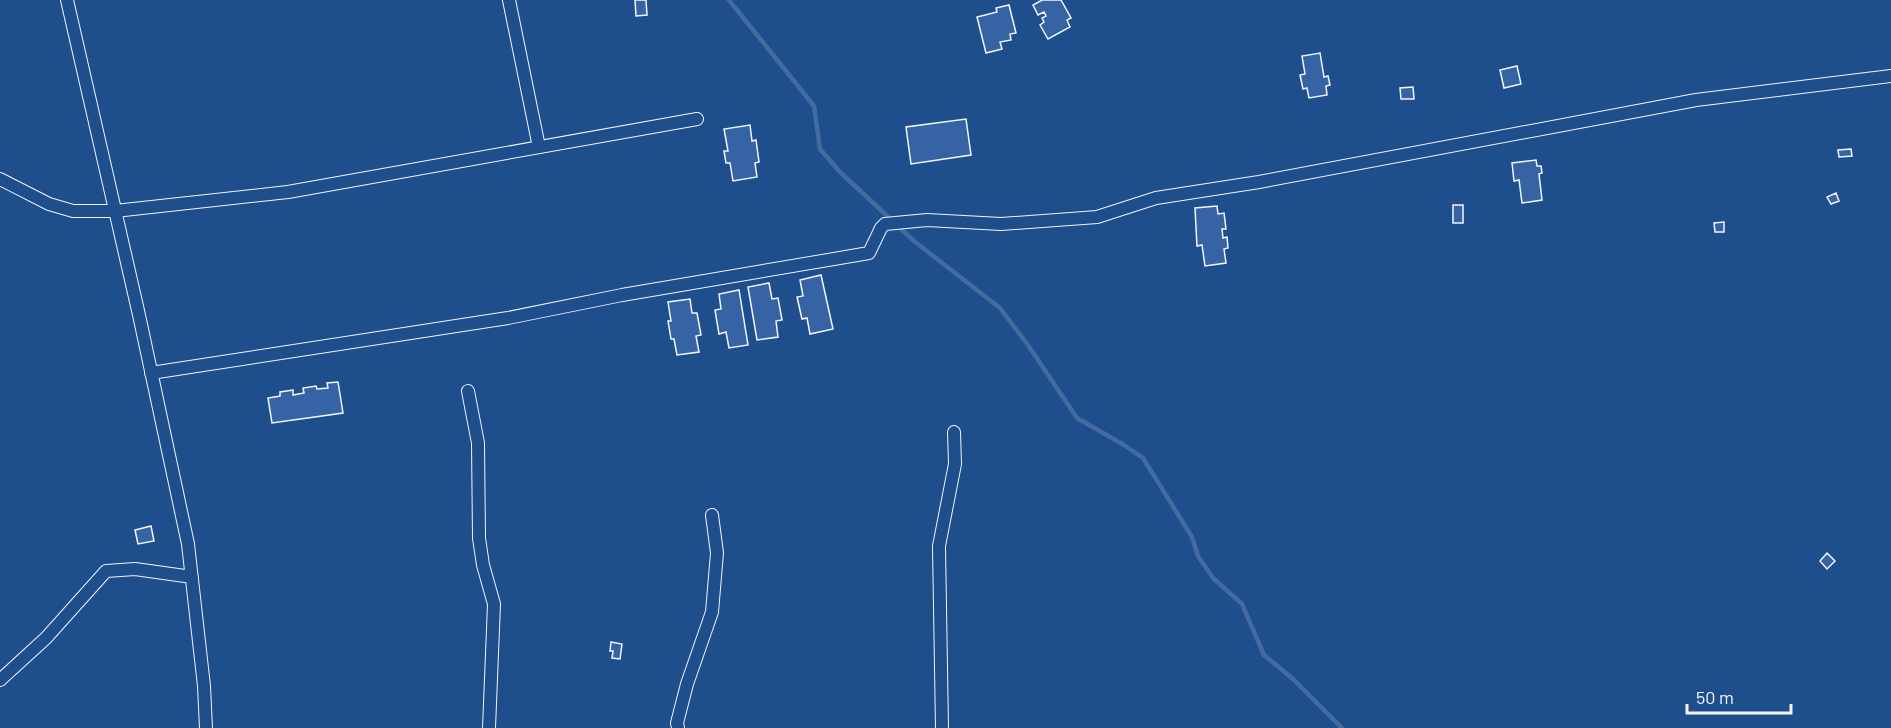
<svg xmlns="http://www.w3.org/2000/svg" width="1891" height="728" viewBox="0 0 1891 728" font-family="Barlow,sans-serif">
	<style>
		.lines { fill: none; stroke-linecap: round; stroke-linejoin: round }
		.stream { stroke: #446ba0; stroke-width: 4.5 }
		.building { fill: #3563a3; stroke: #f2f6ff; stroke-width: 1.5 }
		.street-casing { stroke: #f2f6ff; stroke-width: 14 }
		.street { stroke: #1f4e8c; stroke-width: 12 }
	</style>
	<rect width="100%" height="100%" fill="#1f4e8c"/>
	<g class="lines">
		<path class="stream" d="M729,0l85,106 6,43 20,23 74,69 86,67 28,37 49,73 47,27 19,13 49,79 6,19 15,22 29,26 22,51 29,24 49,49"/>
	</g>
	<path class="building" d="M635,0h11l1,15 -11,1z
		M1042,0h19l10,18 -4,2 3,7 -22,12 -8,-14 4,-3 -2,-4 4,-2 -2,-4 -6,3 -5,-10z
		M1009,5l7,28 -6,1 1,6 -11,2 2,7 -16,4 -9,-36 20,-5 -1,-4z
		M1320,53l4,24 4,-1 2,9 -4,1 1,9 -18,3 -2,-10 -4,1 -3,-14 5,-1 -3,-18z
		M1517,66l4,18 -17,4 -4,-18z
		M1413,87l1,12h-13l-1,-11z
		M966,119l5,36 -60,9 -5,-37z
		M750,125l2,16 4,-1 3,22 -4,1 2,14 -24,4 -3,-18h-4l-2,-12h4l-4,-22z
		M1851,149l1,7 -13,1 -1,-7z
		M1536,160l1,6h4l1,7 -3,1 3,26 -20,3 -3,-23 -5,1 -2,-18z
		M1836,193l3,8 -8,3 -4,-7z
		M1453,205h10v18h-10z
		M1217,206l1,8 6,-1 2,16h-4l1,9 4,-1 1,11 -4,1 2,14 -21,3 -3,-21 -5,1 -2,-38z
		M1724,222v10h-9l-1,-9z
		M821,275l12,54 -23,5 -3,-16 -5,1 -5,-22 6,-1 -3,-16z
		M769,283l3,16 6,-1 4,22 -6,1 2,16 -21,3 -9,-53z
		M739,290l9,55 -19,3 -3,-16 -7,2 -4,-24 6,-1 -2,-15z
		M690,299l2,14h5l4,22 -5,1 3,16 -22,3 -3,-16h-3l-3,-18h3l-3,-19z
		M338,382l5,31 -71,10 -4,-25 12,-2v-4l13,-2v5l11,-2 -1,-5 13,-2 1,3 11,-1 -1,-5z
		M151,526l3,15 -16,3 -3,-14z
		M1827,553l8,8 -8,8 -7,-8z
		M611,642l11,2 -2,15 -8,-1 1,-7h-3z"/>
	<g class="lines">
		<g class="street-casing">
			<path id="street" d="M67,0l72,315 49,229 16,142 2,42
				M509,0l30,147
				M0,179l49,25 24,7h42l173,-19 409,-73
				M151,373l357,-55 114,-23 247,-42 12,-25 4,-4 42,-4 74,4 96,-7 59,-19 103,-16 437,-82 195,-24
				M468,391l10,52 1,95 4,27 11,39 -5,124
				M0,680l46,-42 60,-67 29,-2 57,8
				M678,728l-1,-5 10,-39 25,-72 5,-59 -5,-38
				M942,728l-3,-182 16,-82 -1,-32"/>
		</g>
		<use href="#street" class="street"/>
	</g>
	<path d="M1687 704v9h104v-9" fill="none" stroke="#f2f6ff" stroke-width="3"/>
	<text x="1696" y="704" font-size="18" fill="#f2f6ff" stroke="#1f4e8c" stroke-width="4.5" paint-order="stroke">50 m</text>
</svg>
